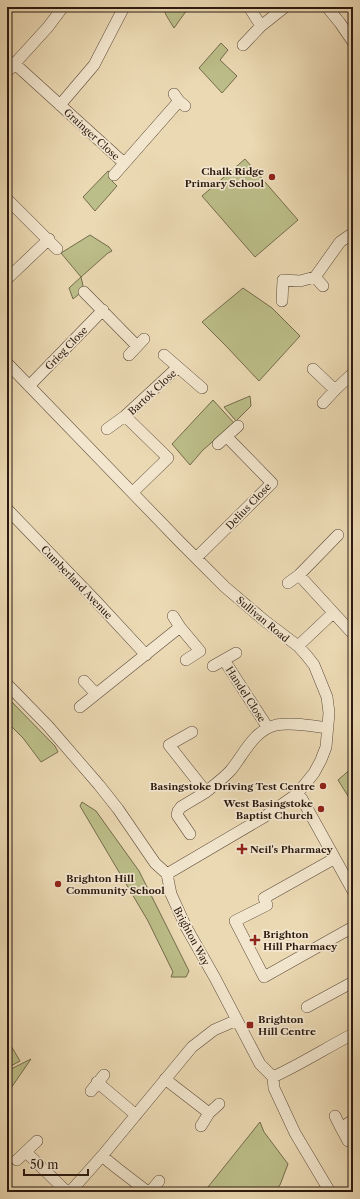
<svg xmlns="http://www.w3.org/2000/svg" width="360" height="1199" viewBox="0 0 360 1199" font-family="'Libre Caslon Text',serif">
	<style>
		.green { fill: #bcbe89; stroke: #746c4c }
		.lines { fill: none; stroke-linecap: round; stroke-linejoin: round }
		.minor-casing { stroke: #5c4a39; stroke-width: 12 }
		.minor { stroke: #f2e6ce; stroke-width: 11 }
		.poi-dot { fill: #8f2418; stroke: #f2e6ce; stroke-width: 1.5 }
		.labels { text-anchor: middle; stroke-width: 3.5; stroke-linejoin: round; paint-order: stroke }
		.street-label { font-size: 10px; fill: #2c1a10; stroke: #f2e6ce }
		.poi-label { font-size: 10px; font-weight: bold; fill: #2c1a10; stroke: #f2e6ce; text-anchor: start }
	</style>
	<rect width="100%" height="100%" fill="#ebd9b3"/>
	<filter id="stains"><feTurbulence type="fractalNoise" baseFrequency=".005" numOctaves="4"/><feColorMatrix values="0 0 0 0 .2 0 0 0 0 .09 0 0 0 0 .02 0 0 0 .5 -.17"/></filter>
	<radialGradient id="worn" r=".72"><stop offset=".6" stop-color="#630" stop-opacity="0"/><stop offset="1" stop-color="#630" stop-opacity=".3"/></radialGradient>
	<path class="green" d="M163,7h26l-15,21 -8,-13z
		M221,43l7,7 -8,10 17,16 -15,17 -23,-25z
		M245,159l53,61 -43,37 -53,-61z
		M108,171l6,4 -2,6 5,5 -22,25 -12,-14z
		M90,235l19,12 3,4 -4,2 -27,24 3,13 -11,9 -4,-11 12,-11 -20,-24z
		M243,288l29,20 28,28 -41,45 -33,-35 -24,-24z
		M250,396l1,10 -15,15 -12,-14z
		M213,400l21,23 -31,27 -13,15 -18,-21z
		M7,697l48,49 3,6 -17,10 -18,-24 -16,-16z
		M353,767v37l-15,-24z
		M82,802l14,9 43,60 50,100 -3,6h-15l2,-5 -25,-51 -68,-115z
		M7,1039l13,22 -13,7z
		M31,1059l-20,29 -4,3v-20z
		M260,1122l4,10 24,32 -8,21 -7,7h-69z"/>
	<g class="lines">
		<g class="minor-casing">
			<path id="minor" d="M249,7l12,19 24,-19
				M327,7l13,16 13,19
				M243,45l18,-19
				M15,64l109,99
				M7,72l41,-45 15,-20
				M174,94l5,7 6,5
				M60,105l34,-40 30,-58
				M114,175l65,-74
				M7,199l50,50
				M315,277l8,9
				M7,279l42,-40
				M84,292l53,54
				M282,301l1,-21 17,1 15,-4 25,-35 13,-9
				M129,355l15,-16
				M164,355l38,33
				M7,363l174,180 44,44 40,34 33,25 9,10 7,9 13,32 2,16 -3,34 -5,13 -7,13 -17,21 -33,23 -97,57
				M313,369l22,21
				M29,386l74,-76
				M323,403l12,-13 18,-17
				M107,429l18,-13
				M218,444l20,-18
				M133,492l35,-34 -43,-42 53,-49
				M7,509l88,91 51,55
				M196,558l76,-75 -45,-46
				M299,575l54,59
				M288,583l11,-8 39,-40
				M173,616l7,11 20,24 -14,9
				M298,646l35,-33
				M224,660l44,68
				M213,666l23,-13
				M84,681l12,13
				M7,684l41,42 51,59 19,24 37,54 12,11 4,20 15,33 29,51 45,86 13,13 1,11 21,45 35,59
				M80,707l100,-80
				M192,732l-23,13 37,47c8,-7 18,-14 25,-22 13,-16 23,-40 45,-45 17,-3 36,1 52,3
				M297,794l5,5 51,92
				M190,834l-13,-19 1,-4 3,-4 25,-15
				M330,861l-66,37 3,7 -32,16 29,56 89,-50
				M307,1007l46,-25
				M273,1077c28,-13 53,-29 80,-43
				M165,1079l44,34
				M97,1082l39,33
				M91,1091l13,-16
				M335,1116l6,12 12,-8
				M201,1126l8,-13 10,-9
				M341,1128l7,13
				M26,1152l41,40
				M102,1156l16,13 30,23
				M17,1160l20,-19
				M70,1192l32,-36 90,-109 22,-17 23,-10
				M150,1192l9,-11"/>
		</g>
		<use href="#minor" class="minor"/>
	</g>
	<g class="poi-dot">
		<circle cx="272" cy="177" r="4"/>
		<circle cx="323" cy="786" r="4"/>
		<circle cx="321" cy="809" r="4"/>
		<path d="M240 843h4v4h4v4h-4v4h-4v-4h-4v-4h4z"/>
		<circle cx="58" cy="884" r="4"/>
		<path d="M253 934h4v4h4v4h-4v4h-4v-4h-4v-4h4z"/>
		<rect x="246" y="1021" width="8" height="8" rx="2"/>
	</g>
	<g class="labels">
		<g class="street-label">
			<text transform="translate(92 134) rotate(42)" y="4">Grainger Close</text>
			<text transform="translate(66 348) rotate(-46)" y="4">Grieg Close</text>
			<text transform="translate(152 392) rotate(-43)" y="4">Bartok Close</text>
			<text transform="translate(248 506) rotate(-46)" y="4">Delius Close</text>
			<text transform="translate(77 582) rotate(46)" y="4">Cumberland Avenue</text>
			<text transform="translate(263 619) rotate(40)" y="4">Sullivan Road</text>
			<text transform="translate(246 694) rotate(57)" y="4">Handel Close</text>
			<text transform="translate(192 936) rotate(62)" y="4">Brighton Way</text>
		</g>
		<g class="poi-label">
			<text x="264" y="175" text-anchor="end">Chalk Ridge<tspan x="264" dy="12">Primary School</tspan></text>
			<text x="315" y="790" text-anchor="end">Basingstoke Driving Test Centre</text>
			<text x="313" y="807" text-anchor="end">West Basingstoke<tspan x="313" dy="12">Baptist Church</tspan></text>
			<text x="250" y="853">Neil's Pharmacy</text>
			<text x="66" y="882">Brighton Hill<tspan x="66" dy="12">Community School</tspan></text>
			<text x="263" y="938">Brighton<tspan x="263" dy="12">Hill Pharmacy</tspan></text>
			<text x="258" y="1023">Brighton<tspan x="258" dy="12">Hill Centre</tspan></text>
		</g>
	</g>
	<rect width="360" height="1199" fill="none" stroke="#ebd9b3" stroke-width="24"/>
	<rect x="8" y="8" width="344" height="1183" fill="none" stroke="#2c1a10" stroke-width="2"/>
	<rect x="12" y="12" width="336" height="1175" fill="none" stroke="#2c1a10"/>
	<path d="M24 1169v6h64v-6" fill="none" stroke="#2c1a10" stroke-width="2"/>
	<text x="30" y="1169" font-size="12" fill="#2c1a10" stroke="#f2e6ce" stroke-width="3" paint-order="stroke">50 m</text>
	<rect width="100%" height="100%" filter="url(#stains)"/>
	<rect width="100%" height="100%" fill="url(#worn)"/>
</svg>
